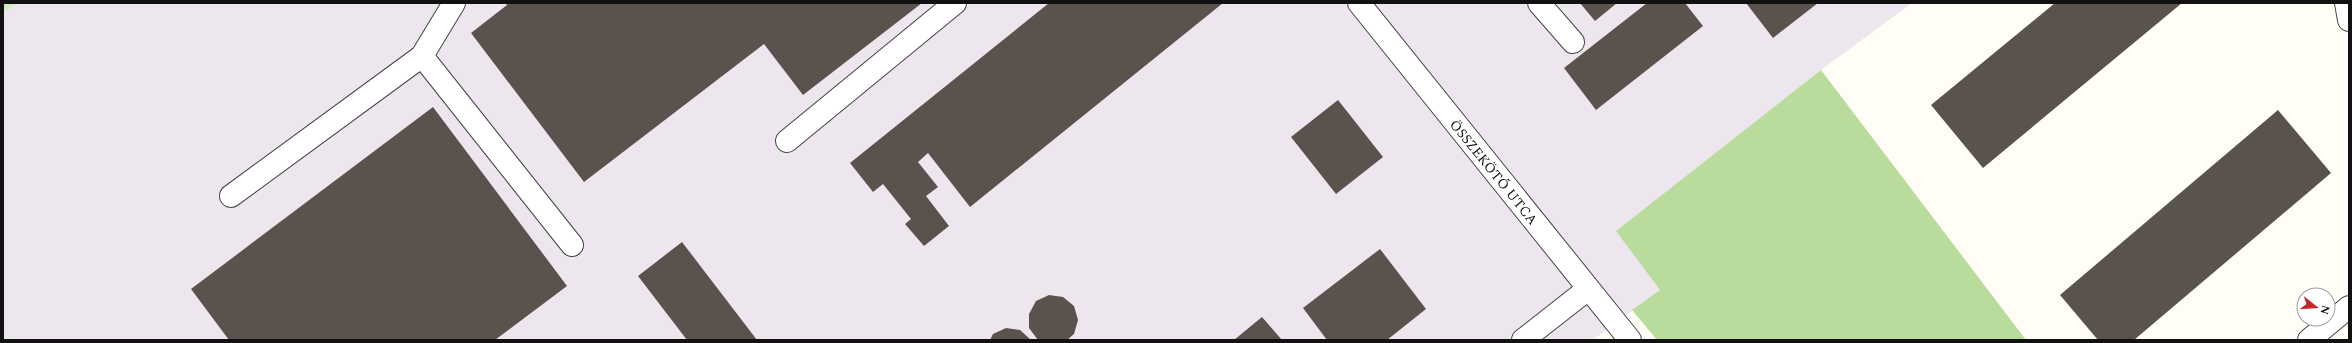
<svg xmlns="http://www.w3.org/2000/svg" width="2352" height="343" viewBox="0 0 2352 343" font-family="Spectral,serif">
	<style>
		.industrial { fill: #eee6ef }
		.green { fill: #d5ebbd }
		.forest { fill: #b9dc9c }
		.building { fill: #5a524d }
		.lines { fill: none; stroke-linecap: round; stroke-linejoin: round }
		.lane-casing { stroke: #444; stroke-width: 24 }
		.street-casing { stroke: #444; stroke-width: 24 }
		.lane { stroke: #fff; stroke-width: 22 }
		.street { stroke: #fff; stroke-width: 22 }
		.labels { text-anchor: middle; stroke-width: 4; stroke-linejoin: round; paint-order: stroke }
		.street-label { font-size: 14px; fill: #111; stroke: #fff }
	</style>
	<rect width="100%" height="100%" fill="#fffdf5"/>
	<path class="industrial" d="M17,3h1895l-91,67 -204,161 43,59 -67,50h-1590v-327z"/>
	<path class="green" d="M3,3h14l-14,10z"/>
	<path class="forest" d="M1821,70l205,270h-369l-25,-30 28,-20 -44,-59z"/>
	<path class="building" d="M506,3h416l-119,92 -39,-51 -180,138 -113,-149 36,-28z
		M1049,3h174l-253,204 -42,-54 -10,9 20,25 -12,9 23,30 -25,20 -19,-22 6,-5 -28,-35 -10,8 -23,-29z
		M1580,3h37l-22,18z
		M1647,3h38l18,23 -107,84 -32,-42z
		M1746,3h72l-45,35z
		M2055,3h127l-199,165 -52,-63z
		M1338,100l45,57 -47,37 -45,-57z
		M433,107l134,179 -72,54h-266l-38,-51z
		M2278,110l53,63 -197,167h-36l-38,-45z
		M682,242l75,98h-70l-49,-64z
		M1380,249l46,60 -39,31h-60l-24,-32z
		M1049,295l14,2 11,9 4,14 -4,14 -7,6h-29l-9,-12v-14l7,-13z
		M1262,317l20,23h-48z
		M1006,328l14,2 11,10h-41l3,-6z"/>
	<g class="lines">
		<g class="lane-casing">
			<path id="lane" d="M1539,3l34,39
				M422,56l150,189
				M787,141l168,-138
				M231,196l191,-140 32,-53"/>
		</g>
		<g class="street-casing">
			<path id="street" d="M1359,3l271,337
				M2346,3l3,17
				M1523,340l65,-51
				M2309,340l40,-33"/>
		</g>
		<use href="#lane" class="lane"/>
		<use href="#street" class="street"/>
	</g>
	<g class="labels">
		<g class="street-label">
			<text transform="translate(1494 172) rotate(51)" y="5">ÖSSZEKÖTŐ UTCA</text>
		</g>
	</g>
	<rect width="2352" height="343" fill="none" stroke="#111111" stroke-width="8"/>
	<g transform="translate(2316 307) rotate(107)"><circle r="19" fill="#ffffff" stroke="#a0a0a0"/>
	<path d="M0-3L7 15L0 10L-7 15Z" fill="#c4262e"/>
	<text y="-6" font-size="11" font-weight="bold" text-anchor="middle" fill="#111111">N</text>
	</g>
</svg>
